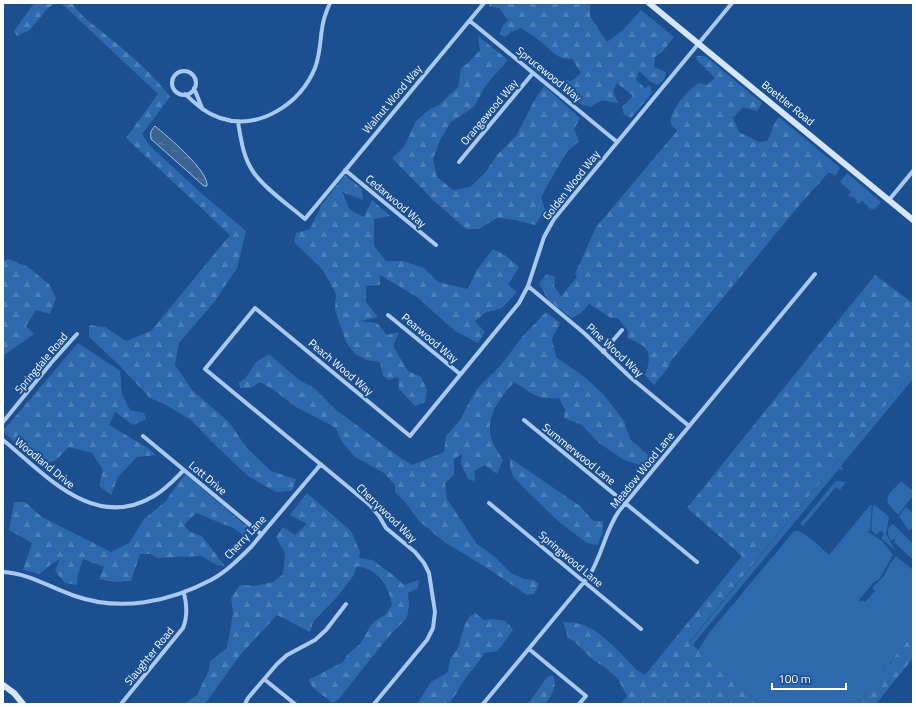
<svg xmlns="http://www.w3.org/2000/svg" width="916" height="707" viewBox="0 0 916 707" font-family="'Titillium Web',sans-serif">
	<style>
		.grass { fill: #2e69ad }
		.forest { fill: url(#forest-firs) }
		.water { fill: url(#water-ripples); stroke: #9cc4f0 }
		.lines { fill: none; stroke-linecap: round; stroke-linejoin: round }
		.street { stroke: #a9c9ee; stroke-width: 4 }
		.secondary { stroke: #d6e6fa; stroke-width: 6 }
		.labels { text-anchor: middle; stroke-width: 4; stroke-linejoin: round; paint-order: stroke }
		.street-label { font-size: 11px; fill: #fff; stroke: #1b4f8f }
	</style>
	<defs>
		<pattern id="forest-firs" width="22" height="20" patternUnits="userSpaceOnUse"><rect width="22" height="20" fill="#2e69ad"/><path d="M5 1l3.5 6h-7zM16 11l3.5 6h-7z" fill="#4d80b9"/></pattern>
		<pattern id="water-ripples" width="26" height="14" patternUnits="userSpaceOnUse"><rect width="26" height="14" fill="#3c6290"/><path d="M2 4q2-2 4 0t4 0M15 11q2-2 4 0t4 0" fill="none" stroke="#597aa1"/></pattern>
	</defs>
	<rect width="100%" height="100%" fill="#1b4f8f"/>
	<path class="grass" d="M847,173l34,29 -7,8 -4,-2 -3,3 2,-4 -7,-6 -4,3 -2,-2 1,-2 -5,-4 -1,2 -3,-3 3,-3 -11,-10z
		M913,372v7l-72,87 3,4 -5,-1 -144,173 -2,4 -4,-3 164,-201 38,-43z
		M838,481l8,1 -6,8 -4,-3 -33,39 -3,-2 35,-42z
		M901,481l12,10v5l-15,19c-17,-18 -12,-17 3,-34z
		M870,505h2l-2,25 -2,2 14,9 11,14 -13,23 -2,2 -4,2 -15,18 2,2 1,-2 3,2 10,-11 -3,-3 12,-12 6,-12 6,-8 17,14v63l-55,71h-97l-63,-54 11,-17 85,-102c9,-2 27,17 35,24z
		M873,505h2l14,12 -3,17 9,16 -14,-12 3,-4 -3,-3 -5,4 -5,-5z
		M906,507l7,6v14l-4,4 -10,-15z
		M893,524l20,20v16l-19,-18 1,-2 -1,-1 -3,2c-4,-6 -5,-14 2,-17z"/>
	<path class="forest" d="M34,3h21l-9,7 -16,20 -13,6 -3,-5z
		M61,3h11c8,13 22,22 34,32 21,17 48,39 64,62l-28,37 8,12 51,47 45,38 -9,37 -22,33 -36,42 -4,22 17,25 37,32 17,25 25,24 25,8 -4,12 -16,1 -28,-16 -33,-31 -24,-25 -25,-15 -16,-7 -30,-32 -31,-29v-12l16,2 21,14 25,-10 79,-96 -104,-97 32,-44z
		M489,3h101v13l17,26 16,-12 18,-20 33,27 -11,14 -8,6 -1,10 12,5 -2,8 -7,5 -6,-3 -12,-11 -3,9 9,8 5,-3 2,8 -21,25 -7,-3 -2,-8 11,-11 -16,-13c-5,8 -4,13 2,20 -13,0 -16,-7 -27,4l-10,-2 -25,-21 5,-5 10,2 9,-8 -9,-14c-15,1 -19,-8 -30,-16 -6,-6 -14,-10 -21,-15l-10,4 -6,5 -5,-3 2,-7 6,-7 -9,-12 -10,-2z
		M478,36l30,24 -22,25 -12,22 -23,15 -11,18 -7,19 4,18 16,13 17,-3 15,-14 12,-18 19,-19 18,-35 10,-15 36,32 -6,11 5,12 -13,12 -25,44 4,13 -10,15 -20,-5 -18,-2 -18,11h-13l-32,-28 -42,-43 12,-11 12,-26 14,-12 9,-4 19,-18 3,-19 7,-5 12,-13z
		M697,56h8l57,47 -5,8 -14,-4 -10,11 6,14 20,10 8,-1c5,-8 6,-18 12,-24l61,51 -5,8 -6,-4 -27,30 -131,159 -3,7 -14,17 -9,-10c8,-22 4,-29 -18,-37l1,-7 -10,-13h-7l-22,-14 -8,9 -9,5 -24,-18 -9,-17 8,-9 8,3 -1,9 7,10 16,-19 -2,-3 21,-47 81,-96c-2,-2 -5,-5 -6,-7 -3,-13 18,-35 28,-41l8,2 8,-7 -19,-19z
		M345,175l17,14 1,11 -21,-8 8,18 14,7 8,-17 18,16 -16,3v27l12,15h17l21,7 14,14 30,7 8,-18 17,-22 12,6 14,12 -11,18 9,7 -15,16 -17,5 -10,8 10,11 -7,11 -23,-12 -38,-34 -37,-22v10l-14,1v16l12,15 -18,4 17,2 10,12 12,-3 -6,14 15,25 13,6 6,13 -2,12 -10,4 -16,-17 -1,-12 -9,3 -6,-4 -3,-14 -13,-2 -12,-6 -9,-12 -11,-32 1,-16 -13,-24 -29,-28 2,-9 14,-4 12,-25z
		M9,259l19,8 21,17 7,14 -6,16 -14,-4 -10,16 8,8 -31,22v-95z
		M875,275l38,28v69l-22,27 -38,43 -164,200 72,62h-140l6,-8 -9,-17 -13,-12 -12,-7 -18,-18 -7,-4 -5,-16c9,0 17,1 25,5 16,7 37,31 50,44l7,4 97,-119 -55,-48z
		M546,312l14,11 -8,16 4,18 30,21 17,16 21,27 6,18 16,14 10,13 -15,-1 -17,-5 -25,-17 -17,-18 -18,-7 1,-8 -6,-12c-25,2 -26,-5 -45,-16 -15,18 -31,36 -21,61 3,6 7,12 10,17l-6,14 -12,-9 -11,6 1,10 -7,-2 -7,-15 1,-10 -8,5v16l-9,8 2,16 29,44 19,14 16,16 13,6 10,1 5,4 -5,10 -7,1 -40,-27 -44,-27 -24,-20 -14,-19 -10,-10v-7l-11,-12 -29,-16 -13,-15 -6,-14 -40,-21 -22,-17 -14,-8 -9,6h-11l-1,-6 6,-3 11,-17 13,-8 30,26 15,8 22,22 65,48 11,7 32,-13 2,-16 14,-16 16,-30 25,-25 21,-28z
		M78,343l42,28 2,23 8,16 14,3 2,6 -13,6 -18,-13 -6,13 39,23 8,7 -19,2 -19,20 -7,18 -12,-9 4,-16 -11,-17 -23,-6 -13,13 -13,5 -29,-23 -11,-11z
		M510,458l70,48 13,15h10v12l-6,12 -10,-2 -28,-21 -35,-34 -11,-12 -3,-8z
		M185,474l66,56 -1,10 -17,-12 -37,-15 -12,12 6,7 12,4 23,30 -8,-1 -16,-9 -43,2 -8,-4h-10l-9,27 -17,1 -15,-3 5,-12 -21,-8 -5,15 -1,11 -12,-2 -10,-12 5,-12 -10,6 -10,9 -17,-4 9,-27 -23,-13 5,-28h11l17,15 69,35 18,-9 15,-24 21,-17z
		M307,493l44,38 9,21 -1,6 13,2 20,14 12,11 15,-5 -1,8 -10,5 1,11 -2,14 -18,18 -51,64 -5,3c-9,-7 -20,-13 -25,-23l35,-18 5,-8 12,-10 13,-22 12,-7 7,-10c-3,-20 -15,-36 -35,-39l-3,9 -17,22 -24,25 -3,10 -33,-17 -36,39 -36,50h-21l13,-9 12,-25 1,-9 17,-13 6,-35 -2,-15 9,-13 15,1 18,-4 10,-8 2,-21 -9,-16 7,-10 12,8 12,-11 -17,-9z
		M475,613l9,7 8,-1 14,2 7,9 -15,21 -14,2c-6,11 -14,19 -21,29 -5,7 -8,15 -14,22h-32l14,-22 17,-10 2,-13 8,-11 7,-24 5,-8z
		M913,633v25l-37,46h-18z
		M553,675c4,12 0,19 -8,29h-17l19,-27z"/>
	<path class="water" d="M155,126c12,10 54,45 52,60h-3l-53,-47c-1,-6 0,-9 4,-13z"/>
	<g class="lines">
		<path class="street" d="M470,21l147,121
			M172 83a12 12 0 1 1 24 0a12 12 0 1 1-24 0Z
			M194,88l8,20
			M185,94c11,10 20,19 35,24 39,13 80,-14 95,-50 5,-13 5,-26 7,-39 1,-9 4,-17 8,-26
			M238,122c3,17 5,36 16,51 12,17 35,32 51,46l179,-216
			M459,162l74,-89
			M345,170l91,75
			M889,200l24,-29
			M528,286l56,47 46,44 59,49
			M388,315l72,59
			M603,352l19,-22
			M524,420l173,142
			M3,422l48,-59 26,-29
			M143,436l118,98
			M3,440c43,35 91,92 151,56 12,-7 21,-17 30,-26
			M489,503l152,126
			M3,572c25,1 48,16 72,24 46,16 94,6 136,-16 15,-8 28,-21 40,-33l70,-83
			M529,649l57,47 -7,8
			M264,679l31,25
			M121,704l62,-76c5,-12 4,-23 1,-35
			M245,704l3,-6 29,-34 10,-9 28,-15 11,-10 20,-26
			M374,704l53,-64 6,-12 2,-16 -6,-39 -5,-10 -9,-11 -29,-24 -7,-12 -9,-11 -165,-136 50,-61 155,128 109,-133 9,-17 16,-49 10,-18 178,-216
			M483,704l106,-128c13,-20 16,-45 30,-65l196,-237"/>
		<path class="secondary" d="M649,3l264,217
			M3,685l11,8 9,11"/>
	</g>
	<g class="labels">
		<g class="street-label">
			<text transform="translate(549 74) rotate(39)" y="4">Sprucewood Way</text>
			<text transform="translate(392 99) rotate(-50)" y="4">Walnut Wood Way</text>
			<text transform="translate(788 103) rotate(39)" y="4">Boettler Road</text>
			<text transform="translate(489 112) rotate(-50)" y="4">Orangewood Way</text>
			<text transform="translate(571 185) rotate(-52)" y="4">Golden Wood Way</text>
			<text transform="translate(396 201) rotate(40)" y="4">Cedarwood Way</text>
			<text transform="translate(430 338) rotate(40)" y="4">Pearwood Way</text>
			<text transform="translate(615 350) rotate(43)" y="4">Pine Wood Way</text>
			<text transform="translate(41 363) rotate(-50)" y="4">Springdale Road</text>
			<text transform="translate(341 367) rotate(40)" y="4">Peach Wood Way</text>
			<text transform="translate(579 454) rotate(39)" y="4">Summerwood Lane</text>
			<text transform="translate(45 463) rotate(39)" y="4">Woodland Drive</text>
			<text transform="translate(642 470) rotate(-51)" y="4">Meadow Wood Lane</text>
			<text transform="translate(208 478) rotate(40)" y="4">Lott Drive</text>
			<text transform="translate(387 513) rotate(44)" y="4">Cherrywood Way</text>
			<text transform="translate(245 537) rotate(-47)" y="4">Cherry Lane</text>
			<text transform="translate(571 559) rotate(40)" y="4">Springwood Lane</text>
			<text transform="translate(149 656) rotate(-51)" y="4">Slaughter Road</text>
		</g>
	</g>
	<rect width="916" height="707" fill="none" stroke="#ffffff" stroke-width="8"/>
	<path d="M772 683v6h74v-6" fill="none" stroke="#ffffff" stroke-width="2"/>
	<text x="778" y="683" font-size="12" fill="#ffffff" stroke="#1b4f8f" stroke-width="3" paint-order="stroke">100 m</text>
</svg>
